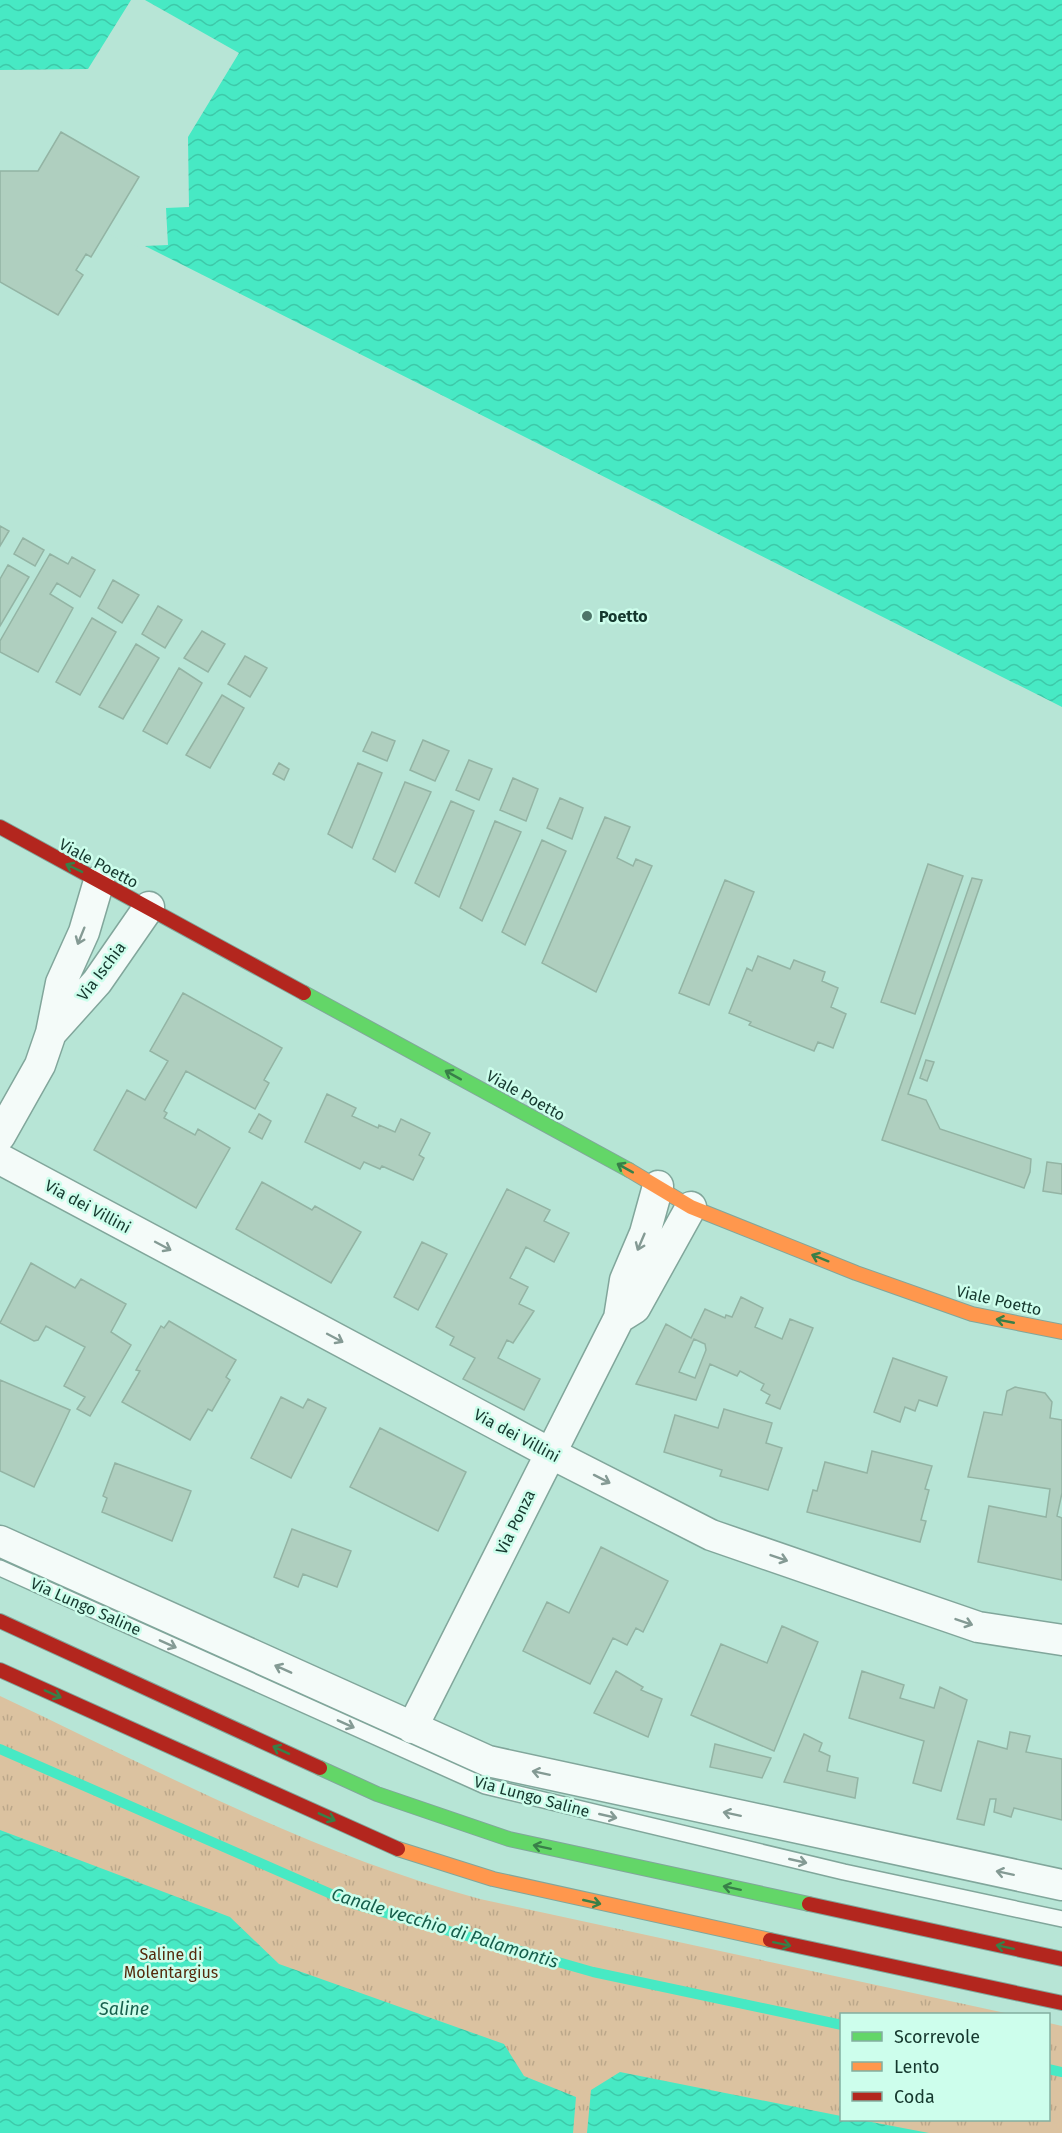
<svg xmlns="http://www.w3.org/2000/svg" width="1062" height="2133" viewBox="0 0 1062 2133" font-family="'Fira Sans',sans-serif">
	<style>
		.grass { fill: url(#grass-tufts) }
		.water { fill: url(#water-waves) }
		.pier { fill: #b7e5d6 }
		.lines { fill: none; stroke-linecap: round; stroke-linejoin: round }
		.stream { stroke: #47e9c4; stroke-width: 10 }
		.building { fill: #afcfbf; stroke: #93b4a4; stroke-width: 1.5; fill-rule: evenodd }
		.lane-casing { stroke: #81a69b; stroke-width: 18 }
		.street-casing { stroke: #81a69b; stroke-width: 33 }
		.fast-casing { stroke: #81a69b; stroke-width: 16 }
		.slow-casing { stroke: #81a69b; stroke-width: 16 }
		.jam-casing { stroke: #81a69b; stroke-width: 16 }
		.lane { stroke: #f4fbf9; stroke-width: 15 }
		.street { stroke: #f4fbf9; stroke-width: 30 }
		.fast { stroke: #63d668; stroke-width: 14 }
		.slow { stroke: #ff974d; stroke-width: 14 }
		.jam { stroke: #b3261e; stroke-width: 14 }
		.oneway { stroke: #387f48 }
		.oneway2 { stroke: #849a94 }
		.poi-dot { fill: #4e7569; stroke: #cdfeec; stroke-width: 2 }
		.labels { text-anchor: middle; stroke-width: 5; stroke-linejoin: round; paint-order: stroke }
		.poi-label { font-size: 16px; font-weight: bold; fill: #15382e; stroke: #cdfeec; text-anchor: start }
		.street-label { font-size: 16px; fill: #15382e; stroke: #cdfeec }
		.park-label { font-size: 16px; fill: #562a0c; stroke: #cdfeec }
		.water-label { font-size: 18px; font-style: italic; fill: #165f4c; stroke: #cdfeec }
	</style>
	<defs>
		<pattern id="grass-tufts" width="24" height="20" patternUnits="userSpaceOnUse" patternTransform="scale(1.5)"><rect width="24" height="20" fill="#dbc2a0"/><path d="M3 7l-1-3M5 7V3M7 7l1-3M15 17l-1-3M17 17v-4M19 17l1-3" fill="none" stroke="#bba78a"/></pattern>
		<pattern id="water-waves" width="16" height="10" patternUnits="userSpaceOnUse" patternTransform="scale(1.5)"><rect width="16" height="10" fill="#47e9c4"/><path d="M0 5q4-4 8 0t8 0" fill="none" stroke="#3dc9a9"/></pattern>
	</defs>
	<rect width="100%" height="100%" fill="#b7e5d6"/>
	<path class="grass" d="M0,1696c157,74 312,158 480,203l530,115h-168v106h206l1,-97 13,3v107h-1062z"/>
	<path class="water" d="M0,0h1062v707l-917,-461 -145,-62z
		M0,1830l230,87 49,47 225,80 20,32 52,21 -3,36h-573z
		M620,2072l221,44 1,4h19l68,13h-342l4,-43z"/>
	<path class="pier" d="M131,0h14l94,53 -51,84 1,70 -23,1 2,37 -23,1v4l-145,-63v-117l88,-1z"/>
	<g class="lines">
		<path class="stream" d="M0,1749l354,155 239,68 249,53
			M1048,2069l14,3"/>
	</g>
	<path class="building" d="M61,132l78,45 -48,80 -5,-3 -10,16 7,5 -25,40 -58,-33v-111h38z
		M0,526l9,5 -9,15z
		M23,538l21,12 -9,16 -21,-12z
		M50,554l18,10 4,-7 23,13 -15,27 -23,-14 -7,11 23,14 -35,64 -38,-20v-11z
		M8,565l21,12 -29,49v-47z
		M113,580l26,15 -17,28 -24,-15z
		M158,606l24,14 -17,28 -23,-14z
		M92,618l24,14 -36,63 -24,-13z
		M202,631l23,13 -17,28 -24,-14z
		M136,644l23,14 -36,61 -24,-12z
		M245,656l22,12 -17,29 -22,-13z
		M179,668l23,15 -35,61 -24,-13z
		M222,695l22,13 -34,60 -24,-13z
		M372,732l23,9 -8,20 -24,-10z
		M423,740l26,11 -14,30 -25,-11z
		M469,760l23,9 -13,31 -23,-10z
		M279,763l10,6 -5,11 -11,-6z
		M358,763l24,10 -30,75 -24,-14z
		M513,778l25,11 -12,32 -26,-11z
		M405,782l26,10 -36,80 -22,-13z
		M560,798l23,10 -11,31 -25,-11z
		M451,801l23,10 -35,86 -24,-14z
		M605,817l25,10 -13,31 16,8 3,-7 16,7 -56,126 -54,-29z
		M495,821l26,11 -39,89 -22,-13z
		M542,840l24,11 -41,94 -23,-13z
		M928,864l35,12 -48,138 -34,-12z
		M972,878l10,2 -74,214 18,6 14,29 91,30 -1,13 -6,16 -142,-48z
		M725,880l29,12 -45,113 -30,-12z
		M758,956l32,13 4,-9 31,12 -3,9 16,7 -7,19 15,7 -13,34 -15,-6 -4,9 -65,-26 2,-3 -22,-9 18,-45 5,3z
		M183,993l99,55 -18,32 5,3 -14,26 -69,-38 -22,40 3,2 -3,5 31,17 3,-6 32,19 -34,60 -102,-58 33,-60 18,10 23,-39 -18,-10z
		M926,1060l8,2 -7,19 -7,-3z
		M327,1094l29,14 -4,8 26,12 1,-3 16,7 6,-13 29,14 -11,22 5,3 -11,22 -31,-14 -2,3 -16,-7 -4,7 -55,-27z
		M259,1114l12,7 -9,18 -13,-7z
		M1047,1162l15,2v30l-19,-3z
		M262,1182l50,28 3,-4 46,26 -30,51 -95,-54z
		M507,1189l43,21 -6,11 25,12 -15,29 -28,-15 -16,31 18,9 -9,17 15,7 -21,32 -6,-3 -9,18 42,21 -16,31 -61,-31 12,-21 -25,-13 4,-8 -18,-10z
		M422,1242l25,12 -29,56 -24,-13z
		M31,1263l44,25 6,-9 45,25 -15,28 20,13 -41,71 -13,-7 8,-12 -21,-11 21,-39 -39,-21 -8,14 -4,1 -34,-18z
		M741,1297l22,11 -8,19 27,12 8,-20 23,9 -33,81 -14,-6 4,-8 -9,-5 3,-6 -24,-13 -3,5 -27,-12 -14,36 -60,-16 30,-60 25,14 14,-29 20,9 1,-3 6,2zM694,1339l11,5 1,6 -11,28 -16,-6z
		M169,1321l67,39 -10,17 4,3 -18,31 -4,-2 -18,31 -68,-38 18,-31 -4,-1 25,-44 3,2z
		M893,1358l54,19 -10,29 -18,-6 -4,11 -10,-4 -5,15 -26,-10z
		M0,1380l70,30 -36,77 -34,-16z
		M1015,1387l30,6 7,9 -2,16 12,2v73l-5,23 5,2v62l-84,-18 11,-56 57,11 4,-28 -82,-12 16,-65 18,3 5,-24z
		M281,1397l22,11 5,-9 18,9 -35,70 -40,-20z
		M724,1409l48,14 -6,20 16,5 -14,42 -48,-14 2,-6 -58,-18 11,-37 43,13z
		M380,1428l86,44 -28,59 -88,-44z
		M872,1451l60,15 -7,23 4,1 -8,30 5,1 -6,21 -113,-30 6,-22 4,1 8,-29 42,11z
		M115,1463l76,28 -19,50 -70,-29 5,-14 -4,-2z
		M292,1529l59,22 -14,36 -34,-13 -5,13 -24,-10z
		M601,1547l67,34 -25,51 -7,-4 -9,17 -14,-7 -23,46 -67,-33 24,-49 22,11z
		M782,1626l36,16 -44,109 -83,-36 30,-71 46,19z
		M616,1671l27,16 -2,3 21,9 -14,38 -54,-24z
		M862,1671l42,14 -4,13 34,10 6,-21 27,13 -26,91 -28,-8 11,-42 -75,-23z
		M1010,1732l20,4 -4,16 36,7v61l-48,-12 -3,9 -17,-5 2,-13h-6l-6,26 -27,-6 21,-78 29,8z
		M804,1734l18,9 -3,8 11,5 -3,15 31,7 -3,20 -71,-16z
		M715,1744l56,14 -9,20 -52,-11z"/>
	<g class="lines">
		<g class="lane-casing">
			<path id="lane" d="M0,1568l485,218 359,86 218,47"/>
		</g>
		<g class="street-casing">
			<path id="street" d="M53,1031l44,-49 52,-75
				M0,1136l40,-71 11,-32 10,-50 23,-51 15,-51
				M0,1159l550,294 161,82 267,92 84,13
				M619,1318l16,-10 56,-101
				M0,1541l488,220 574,124
				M412,1728l207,-410 6,-38 20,-47 13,-47"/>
		</g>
		<g class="fast-casing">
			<path id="fast" d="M304,993l325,177
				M320,1768l57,26 132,45 300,65"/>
		</g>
		<g class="slow-casing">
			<path id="slow" d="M629,1170l62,37 165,66 116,41 90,18
				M398,1849l95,30 277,61"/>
		</g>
		<g class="jam-casing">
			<path id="jam" d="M0,827l304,166
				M0,1621l320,147
				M0,1670l398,179
				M809,1904l253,55
				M770,1940l292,63"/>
		</g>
		<use href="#lane" class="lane"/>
		<use href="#street" class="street"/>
		<use href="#fast" class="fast"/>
		<use href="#slow" class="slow"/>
		<use href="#jam" class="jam"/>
	</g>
	<defs><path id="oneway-shaft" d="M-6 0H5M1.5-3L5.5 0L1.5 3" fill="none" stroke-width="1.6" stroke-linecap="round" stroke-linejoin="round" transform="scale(1.5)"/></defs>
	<g class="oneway">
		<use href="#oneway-shaft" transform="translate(74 868) rotate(-154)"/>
		<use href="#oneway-shaft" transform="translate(453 1075) rotate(-151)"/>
		<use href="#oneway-shaft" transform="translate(625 1168) rotate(-151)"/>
		<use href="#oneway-shaft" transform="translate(820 1258) rotate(-158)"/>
		<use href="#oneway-shaft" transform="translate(1005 1321) rotate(-169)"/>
		<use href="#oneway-shaft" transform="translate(53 1694) rotate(24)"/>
		<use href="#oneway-shaft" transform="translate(281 1750) rotate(-155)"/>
		<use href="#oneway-shaft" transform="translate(327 1817) rotate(24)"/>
		<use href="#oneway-shaft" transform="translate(542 1847) rotate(-168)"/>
		<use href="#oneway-shaft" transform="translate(732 1888) rotate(-168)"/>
		<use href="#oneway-shaft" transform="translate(592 1902) rotate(13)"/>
		<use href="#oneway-shaft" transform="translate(782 1944) rotate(12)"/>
		<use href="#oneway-shaft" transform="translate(1005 1947) rotate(-168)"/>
	</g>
	<g class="oneway2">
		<use href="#oneway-shaft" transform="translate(81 936) rotate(112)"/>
		<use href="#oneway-shaft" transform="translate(641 1242) rotate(113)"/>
		<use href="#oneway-shaft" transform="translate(163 1246) rotate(28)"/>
		<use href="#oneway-shaft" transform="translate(335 1338) rotate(28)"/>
		<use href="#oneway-shaft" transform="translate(602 1479) rotate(27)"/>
		<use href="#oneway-shaft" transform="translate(779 1558) rotate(19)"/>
		<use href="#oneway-shaft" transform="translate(964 1622) rotate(19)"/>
		<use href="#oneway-shaft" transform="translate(168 1644) rotate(24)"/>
		<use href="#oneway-shaft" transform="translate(283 1669) rotate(-156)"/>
		<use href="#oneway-shaft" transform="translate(346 1724) rotate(24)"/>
		<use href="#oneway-shaft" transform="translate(541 1773) rotate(-168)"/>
		<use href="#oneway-shaft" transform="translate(732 1814) rotate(-168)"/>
		<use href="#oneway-shaft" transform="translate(608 1816) rotate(13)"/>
		<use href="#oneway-shaft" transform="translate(798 1861) rotate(13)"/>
		<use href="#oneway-shaft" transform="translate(1005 1873) rotate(-168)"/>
	</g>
	<circle class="poi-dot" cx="587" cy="616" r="6"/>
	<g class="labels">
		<g class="poi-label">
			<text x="599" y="622">Poetto</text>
		</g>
		<g class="street-label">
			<text transform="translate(99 863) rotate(28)" y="6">Viale Poetto</text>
			<text transform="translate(101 971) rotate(-53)" y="6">Via Ischia</text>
			<text transform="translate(526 1095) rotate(29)" y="6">Viale Poetto</text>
			<text transform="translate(88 1206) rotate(28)" y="6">Via dei Villini</text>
			<text transform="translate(999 1300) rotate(13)" y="6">Viale Poetto</text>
			<text transform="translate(517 1435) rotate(28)" y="6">Via dei Villini</text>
			<text transform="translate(515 1522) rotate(-64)" y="6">Via Ponza</text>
			<text transform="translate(86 1606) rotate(24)" y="6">Via Lungo Saline</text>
			<text transform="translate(532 1796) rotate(15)" y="6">Via Lungo Saline</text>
		</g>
		<g class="park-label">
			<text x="171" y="1960">Saline di<tspan x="171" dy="18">Molentargius</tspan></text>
		</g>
		<g class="water-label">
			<text transform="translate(445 1928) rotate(17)" y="6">Canale vecchio di Palamontis</text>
			<text x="124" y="2015">Saline</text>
		</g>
	</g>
	<rect x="840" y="2013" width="210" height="108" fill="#cdfeec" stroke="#83afa0" stroke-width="1.5"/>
	<rect x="852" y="2032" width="30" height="9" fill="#63d668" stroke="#83afa0" stroke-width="1.5"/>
	<text x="894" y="2043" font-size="18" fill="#15382e">Scorrevole</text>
	<rect x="852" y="2062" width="30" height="9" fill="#ff974d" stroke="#83afa0" stroke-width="1.5"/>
	<text x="894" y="2073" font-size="18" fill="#15382e">Lento</text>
	<rect x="852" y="2092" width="30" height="9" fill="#b3261e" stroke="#83afa0" stroke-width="1.5"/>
	<text x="894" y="2103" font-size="18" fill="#15382e">Coda</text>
</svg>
